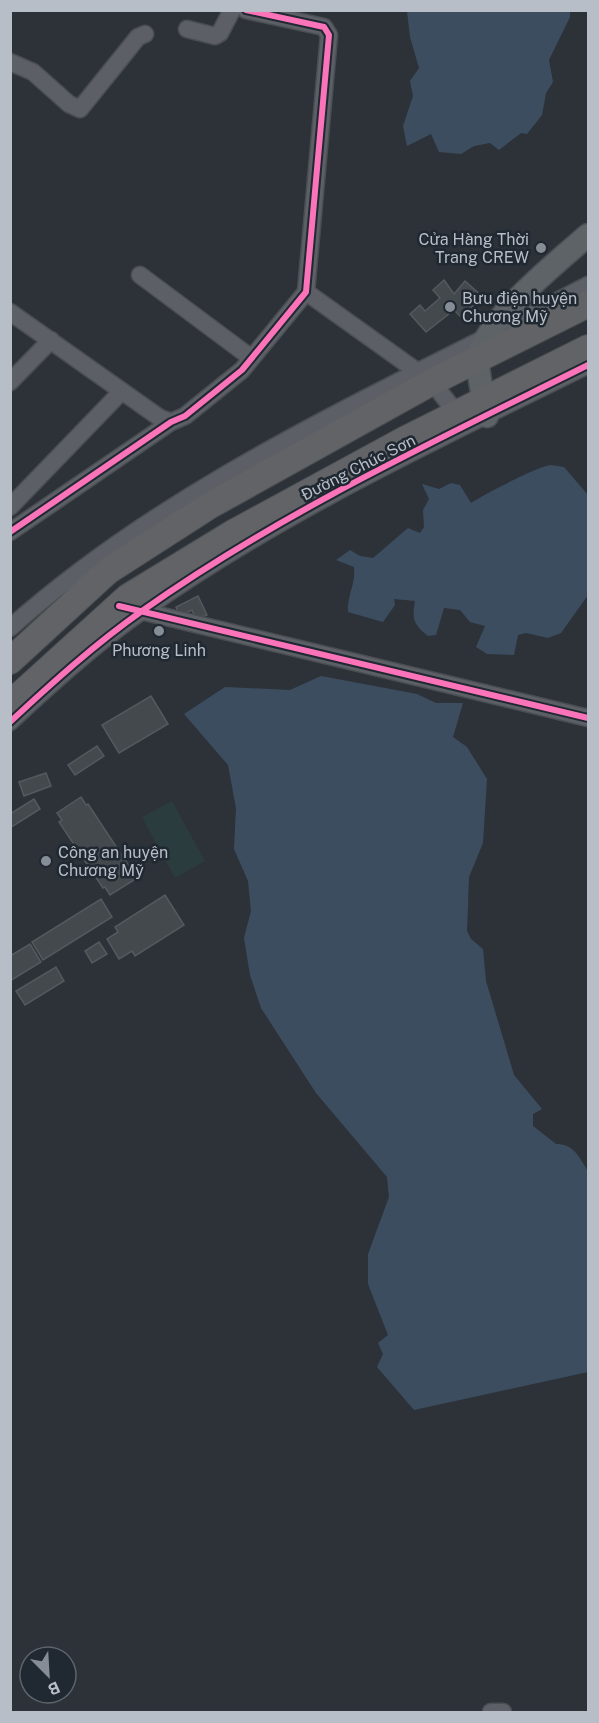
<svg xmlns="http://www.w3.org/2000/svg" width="599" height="1723" viewBox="0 0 599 1723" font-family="'Public Sans',sans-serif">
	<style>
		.green { fill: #2a3c3e }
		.water { fill: #3d4d60 }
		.building { fill: #44494e; stroke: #54595f; stroke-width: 1.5 }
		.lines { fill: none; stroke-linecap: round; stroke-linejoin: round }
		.minor-casing { stroke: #4a4e53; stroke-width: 19 }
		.major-casing { stroke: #4a4e55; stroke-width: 25 }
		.highway-casing { stroke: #494e53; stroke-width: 28 }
		.minor { stroke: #5c6066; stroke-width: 16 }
		.major { stroke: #5e6368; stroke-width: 22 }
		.highway { stroke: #616366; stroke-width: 26 }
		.cycleway-casing { stroke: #202832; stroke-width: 10 }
		.cycleway { stroke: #fb73b8; stroke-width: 6 }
		.poi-dot { fill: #868d96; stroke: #202832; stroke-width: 2 }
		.labels { text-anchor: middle; stroke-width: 5; stroke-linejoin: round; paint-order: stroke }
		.poi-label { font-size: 16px; fill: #b7bec8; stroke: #202832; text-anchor: start }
		.street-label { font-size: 16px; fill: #b7bec8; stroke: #202832 }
	</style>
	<rect width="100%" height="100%" fill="#2c3238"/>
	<path class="green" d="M172,801l33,60 -30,17 -33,-61z"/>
	<path class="water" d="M407,11h163v6l-21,43 4,22 -7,11 -4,22 -15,19 -6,-1 -22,17 -9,-7 -16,3 -13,8 -22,-2 -8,-18 -24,12 -4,-20 10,-30 -3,-15 9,-13 -9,-31z
		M551,465l13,2 24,28v100l-27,38 -13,5 -22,-5 -8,2 -4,20 -27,-1 -11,-7 9,-21 -15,-4 -10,-12 -16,-2 -8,27 -8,1c-15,-12 -16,-17 -13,-35l-21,-2 1,6 -12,17 -35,-10c-1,-17 8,-28 6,-45l-18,-7 14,-10 10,6 13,2 35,-30 12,5 4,-6 -1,-17 6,-11 -7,-15 17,5 12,-6 9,2 11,18c12,-8 67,-37 80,-38z
		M321,676l96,18 19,9h27l-10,34 14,10 20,32 -4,64 -14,34 -2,54 4,8 12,10 3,32 28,94 28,34 -9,5v12l23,18c17,-1 24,14 32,27v201l-174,38 -37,-43 6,-13 -5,-11 10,-8 -20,-51v-30l21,-57 -2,-20 -71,-84 -55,-85 -11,-33 -6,-37 7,-27 -3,-30 -14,-32 2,-41 -8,-43 -44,-51 41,-27 65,3z"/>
	<path class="building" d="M444,280l10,14 11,-13 18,16 -22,20 -7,-7 -28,22 -16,-18 10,-9 5,6 15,-13 -7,-8z
		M198,596l9,19 -11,5 -4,-10 -12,6 -4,-9z
		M151,696l17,28 -49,29 -17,-28z
		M97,746l7,10 -29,19 -7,-10z
		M46,773l5,13 -27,10 -5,-14z
		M81,797l5,8 2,-1 45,68 -3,1 4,7 -24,15 -5,-8 -2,1 -44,-66 3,-2 -5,-7z
		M34,799l6,10 -30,19v-14z
		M165,895l19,30 -49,31 -3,-5 -13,8 -12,-20 11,-7 -3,-5z
		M101,899l11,18 -69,43 -11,-18z
		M99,942l8,12 -15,9 -7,-12z
		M30,944l11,18 -31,19v-25z
		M56,967l8,14 -39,24 -9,-14z"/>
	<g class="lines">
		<g class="minor-casing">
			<path id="minor" d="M187,29l28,7 5,-3 12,-23
				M10,62l23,10 36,32 11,5 58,-72 7,-3
				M140,275l110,82
				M306,292l126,90 30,38
				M10,312l150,106 11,4
				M10,382l41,-42
				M10,507l112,-116
				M10,532l161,-110 14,-6 57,-46 64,-78 23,-257 -5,-8 -78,-17
				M137,610l451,108
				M10,628c168,-150 381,-239 578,-343
				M10,722c42,-39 85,-78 132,-111 138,-98 295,-171 446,-246
				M491,1712h12"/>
		</g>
		<g class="major-casing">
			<path id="major" d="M487,416c-3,-17 -9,-38 -9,-55 2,-38 83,-102 110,-126"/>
		</g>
		<g class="highway-casing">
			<path id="highway" d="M10,661l98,-90 101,-65 223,-124 156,-78
				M10,704l118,-107 105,-64 171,-93 184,-92"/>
		</g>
		<use href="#minor" class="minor"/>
		<use href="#major" class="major"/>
		<use href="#highway" class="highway"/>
		<g class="cycleway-casing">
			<path id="cycleway" d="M10,532l161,-110 14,-6 57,-46 64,-78 23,-257 -5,-8 -78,-17
				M119,606l469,112
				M10,722c42,-39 85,-78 132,-111 138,-98 295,-171 446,-246"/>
		</g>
		<use href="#cycleway" class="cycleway"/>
	</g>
	<g class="poi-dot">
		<circle cx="541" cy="248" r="6"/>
		<circle cx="450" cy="307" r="6"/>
		<circle cx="159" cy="631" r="6"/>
		<circle cx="46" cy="861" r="6"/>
	</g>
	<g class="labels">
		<g class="poi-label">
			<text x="529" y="245" text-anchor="end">Cửa Hàng Thời<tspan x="529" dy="18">Trang CREW</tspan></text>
			<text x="462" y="304">Bưu điện huyện<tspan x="462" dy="18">Chương Mỹ</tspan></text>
			<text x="159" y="656" text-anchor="middle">Phương Linh</text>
			<text x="58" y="858">Công an huyện<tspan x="58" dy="18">Chương Mỹ</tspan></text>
		</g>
		<g class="street-label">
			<text transform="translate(358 467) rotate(-27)" y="6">Đường Chúc Sơn</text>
		</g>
	</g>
	<rect width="599" height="1723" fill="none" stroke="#b7bec8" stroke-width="24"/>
	<g transform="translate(48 1675) rotate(156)"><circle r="28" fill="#202832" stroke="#5c646e" stroke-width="1.5"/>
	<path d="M0-4.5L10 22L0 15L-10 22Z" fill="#868d96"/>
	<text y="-9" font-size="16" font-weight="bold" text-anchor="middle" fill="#b7bec8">B</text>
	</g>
</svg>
